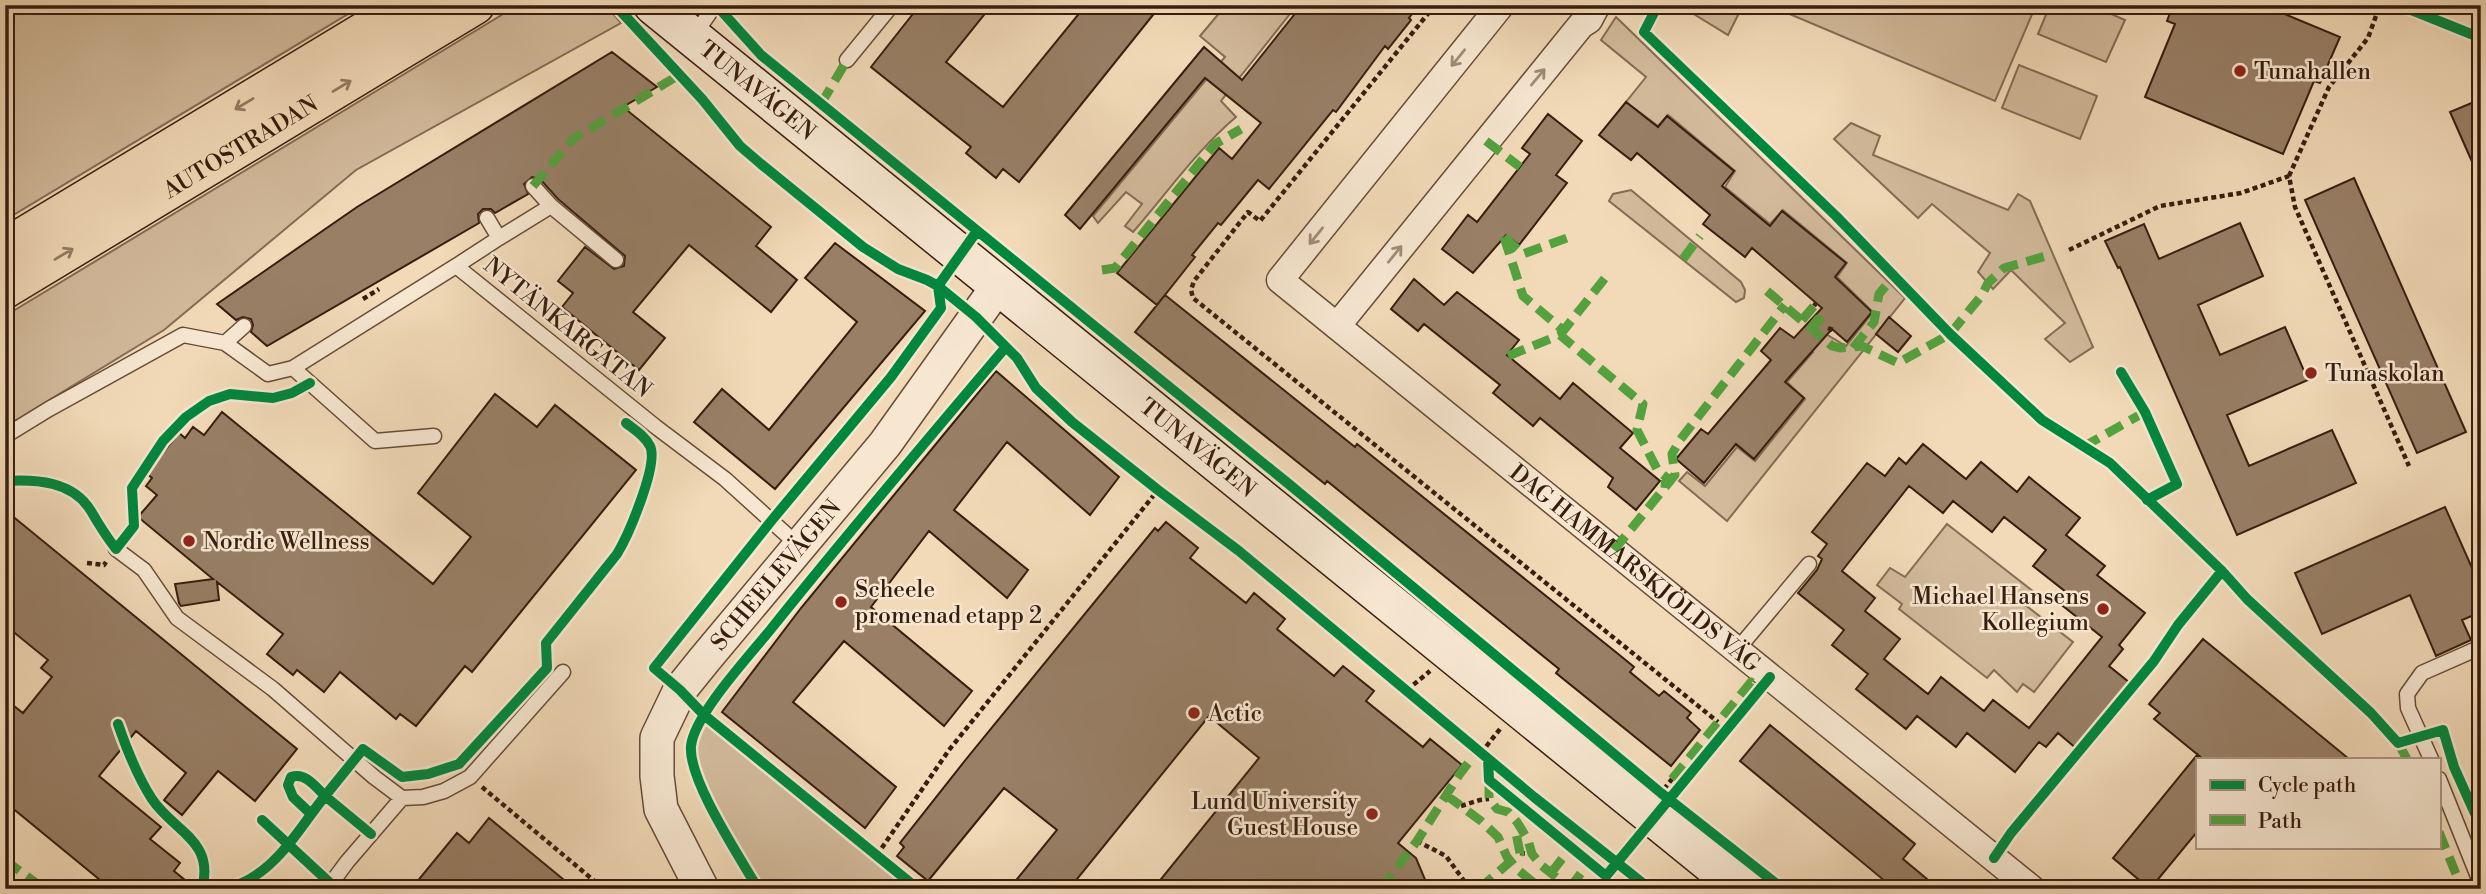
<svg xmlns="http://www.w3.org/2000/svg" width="2486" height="894" viewBox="0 0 2486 894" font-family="'Libre Bodoni',serif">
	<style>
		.green { fill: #d2ba9b; stroke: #846c54; stroke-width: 2 }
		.building { fill: #987f66; stroke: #371d0e; stroke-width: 2; fill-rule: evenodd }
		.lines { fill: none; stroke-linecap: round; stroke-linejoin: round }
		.service-casing { stroke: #664c38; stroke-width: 17 }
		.minor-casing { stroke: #664c38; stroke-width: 29 }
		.tertiary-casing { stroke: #664c38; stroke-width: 36 }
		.secondary-casing { stroke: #371d0e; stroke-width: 41 }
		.motorway-casing { stroke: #371d0e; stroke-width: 41 }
		.path { stroke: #371d0e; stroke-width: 4.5; stroke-dasharray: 5 3.5; stroke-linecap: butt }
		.service { stroke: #f7e7d1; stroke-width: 14 }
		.minor { stroke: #f7e7d1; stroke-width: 26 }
		.tertiary { stroke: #f7e7d1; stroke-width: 33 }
		.secondary { stroke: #f7e7d1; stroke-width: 38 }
		.motorway { stroke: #f2dab8; stroke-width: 38 }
		.quiet { stroke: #53a23e; stroke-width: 9; stroke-dasharray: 18 9; stroke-linecap: butt }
		.cycleway-casing { stroke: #f7e7d1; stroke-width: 15 }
		.cycleway { stroke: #00873e; stroke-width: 10 }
		.oneway { stroke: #a18c79 }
		.oneway2 { stroke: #947c63 }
		.poi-dot { fill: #8f2418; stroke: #f7e7d1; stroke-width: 2.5 }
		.labels { text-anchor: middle; stroke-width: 5; stroke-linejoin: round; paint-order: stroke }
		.poi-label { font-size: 23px; fill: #371d0e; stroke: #f7e7d1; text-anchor: start }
		.street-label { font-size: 23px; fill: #371d0e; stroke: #f7e7d1 }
	</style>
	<rect width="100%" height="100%" fill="#f2dab8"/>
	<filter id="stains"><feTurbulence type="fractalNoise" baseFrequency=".00286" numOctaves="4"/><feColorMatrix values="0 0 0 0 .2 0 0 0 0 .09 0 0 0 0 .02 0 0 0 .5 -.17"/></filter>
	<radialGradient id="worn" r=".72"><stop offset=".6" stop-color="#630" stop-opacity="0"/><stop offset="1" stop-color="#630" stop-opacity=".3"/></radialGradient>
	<path class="green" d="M5,5h358l-358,215z
		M518,5h88l15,18 -265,147 -192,160 -159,97v-111z
		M1226,5h71l-76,96 15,16c-39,33 -69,76 -103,115l-8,-6 17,-22 -16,-12 -28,31 -5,-7 132,-159 -25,-21z
		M1679,5h64l-15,30z
		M1773,5h263l-41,96 -222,-94z
		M2050,5h41l34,15 -19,42 -68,-28z
		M1616,17l289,281 -178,223 -48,-40 8,-9 18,14 32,-39 18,14 50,-62 -18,-17 26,-30 -8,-7 14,-15 27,16 27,-34 -36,-35 10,-14 -64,-53 -13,14 -45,-37 10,-16 -67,-56 -10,11 -32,-24 20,-25 -45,-37z
		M2019,65l78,31 -17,43 -78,-31z
		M1851,123l29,13 -7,19 135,55 10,-16 12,7 63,146 -23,15 -25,-23 20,-16 -54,-53 -18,19 -15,-17 12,-19 -58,-49 -14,14 -84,-79z
		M1631,190l110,92 4,8 -1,8 -8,4 -127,-101 4,-7z
		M1947,524l87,68 -10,12 49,38 -39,50 -11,-8 -6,8 -23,-22 -7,8 -88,-69 3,-5 -25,-19 13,-17 15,9z
		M704,715l214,174h-160l-63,-115 -4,-30z"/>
	<path class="building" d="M920,5h72l-46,57 57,45 83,-102h75l-142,177 -16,-13 -7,9 -30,-25 5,-6 -100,-80z
		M1302,5h117l-10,13 2,2 -23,29 -3,-3 -49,66 -3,-2 -64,79 -11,-9 -37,45 -3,-2 -26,32 3,2 -38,48 -40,-32 102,-125 13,11 29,-36 -56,-45 -125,151 -15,-14 139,-168 38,33z
		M2173,5h90l77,32 -20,46 -6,-2 -31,73 -138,-57 30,-73 -8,-3z
		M612,52l45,35 -34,20 148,120 -15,19 41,34 -26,32 -82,-67 -56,67 32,26 -26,32 -77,-63 11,-14 -15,-12 27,-34 29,22 10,-3 1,-10 -67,-57 -18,-20 -8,-2 -8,7 4,10 -33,19 -4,-4h-8l-5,5 1,9 -212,123 -16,-14 2,-7 -2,-6 -8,-2 -7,3 -19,-16 140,-97z
		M2481,99v83l-31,-70z
		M1626,102l32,25 9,-11 67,55 -12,15 48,40 12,-15 64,52 -11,14 37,35 -25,30 -15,-13 -47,53 19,16 -50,61 -18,-15 -32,39 -28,-24 25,-30 7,5 63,-74 -10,-9 19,-23 14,10 28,-30 -70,-60 -7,9 -42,-33 7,-9 -73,-62 -6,7 -32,-25z
		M1548,114l34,27 -26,34 11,8 -48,62 -13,-10 -33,38 -31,-24 26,-34 9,7 53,-68 -8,-6z
		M2354,178l112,254 -49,21 -112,-253z
		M2240,223l23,53 -65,29 22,50 65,-28 23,53 -81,35 22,51 83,-36 24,53 -119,52 -117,-268 -2,1 -13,-27 39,-17 15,35z
		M835,243l90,68 -150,178 -81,-67 28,-33 47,41 88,-108 -52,-44z
		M1414,279l30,26 13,-13 62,48 -12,15 53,44 13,-16 60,50 -13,15 40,33 -24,29 -28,-23 5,-9 -73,-60 -7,8 -40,-33 7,-8 -76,-61 -6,7 -27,-22z
		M1165,295l190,152 2,-3 260,209 17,14 -4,5 29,24 5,-5 27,22 -4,5 13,12 -29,36 -115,-93 3,-4 -232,-188 -2,3 -190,-152z
		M1889,317l22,19 -13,16 -22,-18z
		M996,371l123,106 -29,38 -83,-73 -53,68 74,60 -21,28 -78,-67 -58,76 101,84 -28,35 -100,-85 -51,61 103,85 -31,41 -143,-116 79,-104z
		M495,394l42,33 18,-22 81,65 -164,202 -7,-6 -49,60 -16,-12 -4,5 -56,-47 -16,20 -27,-22 -4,5 -26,-21 16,-20 -66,-52 2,18 -38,6 -2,-3 -4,-19 38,-5 -75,-62 19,-22 -11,-9 6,-8 -6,-5 33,-40 6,5 8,-11 11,8 18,-23 211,172 38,-47 -53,-44z
		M1923,444l43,35 15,-17 36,30 12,-15 51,41 -14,17 39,31 -8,9 48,38 -26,32 4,4 -14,17 21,17 -53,66 -19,-16 -12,14 -7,-5 -24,30 -48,-39 -11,14 -39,-31 -11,13 -50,-40 12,-15 -36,-29 12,-15 -46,-37 19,-23 5,-11 -4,-3 9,-12 -15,-12 55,-69 18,13 14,-18 7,6zM1909,486l34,27 10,-12 39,31 12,-15 42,33 -13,16 38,30 -8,10 39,31 -73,91 -36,-28 -9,11 -43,-34 -13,17 -44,-35 16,-20 -35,-28 10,-13 -33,-27z
		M2445,507l27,61 9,-5v49l-19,8 9,20 -35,16 -26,-61 -88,39 -27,-61z
		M5,510l292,239 -42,52 -37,-30 -36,44 -18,-15 22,-27 -50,-42 -37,45 62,51 -11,12 30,24 -6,8 22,18h-85l-106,-87v-103l18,14 29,-36 -11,-9 7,-8 -43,-35z
		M1166,522l32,26 -8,10 56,45 8,-10 31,26 -8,10 57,47 9,-10 31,25 -8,10 57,46 7,-8 32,26 -64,78 18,15 13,31h-276l106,-131 -50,-42 -140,173h-60l48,-59 -53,-42 -76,93 -31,-25 7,-9 -4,-4 67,-85 188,-230 3,3z
		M2203,639l146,120h-146l-49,-40 6,-6 -11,-9z
		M1770,725l145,119 -12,15 36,30h-61l7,-8 -145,-120z
		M2197,755v77l-47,57 -37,-31z
		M489,818l86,71h-164l46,-56 12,10z"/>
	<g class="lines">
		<g class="service-casing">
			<path id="service" d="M693,37l22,-32
				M847,60l45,-55
				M533,186l18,20
				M499,238l52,-32 65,54
				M456,266l43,-28 -12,-20
				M225,343l19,-17
				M293,368l163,-102 200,161 69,52 73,66
				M5,436l44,-27 134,-74 42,8 43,31 25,-6 82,73 59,-5
				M116,549l28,21 33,48 96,71 101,88 28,21 -55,64 -20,27
				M1737,650l72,-86
				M2431,759l-23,-51 -1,-14 15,-21 59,-26
				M2439,779l42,105
				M402,798l21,-1 21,-6 26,-14 93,-105"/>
		</g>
		<g class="minor-casing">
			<g id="minor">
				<path id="s1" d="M1501,5l-221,275 752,609"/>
				<path d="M1337,326l244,-301 8,-5 8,-15"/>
			</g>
		</g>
		<g class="tertiary-casing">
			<g id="tertiary">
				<path id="s2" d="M702,889l-41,-80 -4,-33v-38l23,-48 25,-31 180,-215 113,-158"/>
			</g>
		</g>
		<g class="secondary-casing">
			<g id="secondary">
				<path id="s3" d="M653,5l1089,884"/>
			</g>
		</g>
		<g class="motorway-casing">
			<g id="motorway">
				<path d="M5,248l403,-243"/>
				<path id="s4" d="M5,289l470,-284"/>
			</g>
		</g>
		<path class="path" d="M1435,5l-175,216 -12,-9 -54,69 -3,9 2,8 525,424
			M2289,176l40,-89 39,-49 12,-33
			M2069,250l91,-44 81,-13 48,-17 6,31 114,259
			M363,299l16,-10
			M1814,306l2,-3
			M1828,328l5,2
			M87,563l17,2 2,-3
			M1407,690l23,-19
			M1481,753l19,-24
			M482,787l122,102
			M1664,789l8,-10
			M1461,806l19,-6 9,-1
			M1417,841l29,15 24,33
			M1520,853l12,1
			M877,855l72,-105 209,-260
			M1606,876l-5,7 7,6"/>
		<use href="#service" class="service"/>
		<use href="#minor" class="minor"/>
		<use href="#tertiary" class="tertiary"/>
		<use href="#secondary" class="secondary"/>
		<use href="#motorway" class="motorway"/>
		<path class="quiet" d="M821,104l26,-44
			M1486,141l34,26
			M533,186l40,-47 106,-64
			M1504,237l19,59 41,35
			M1504,237l19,17 44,-16
			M1683,259l17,-23
			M1102,270l13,-2 100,-124 26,-15
			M1767,291l65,55 8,2 22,-2 36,17 52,-29 32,-39 6,-12 16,-15 49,-14
			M1802,320l12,-14
			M1811,328l7,-9 10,9
			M1560,335l49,-62
			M1853,348l21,-26 5,-28 15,-18
			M1508,356l52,-21 83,69 -6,26 21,41 8,6 -1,11
			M2083,447l62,-35
			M1614,550l61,-75 -3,-21 8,-14 105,-135
			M2398,743l9,16
			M1672,779l79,-97 9,8
			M1489,780v19l8,10 11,3 9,10 11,18 4,14 9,11 30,24
			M1446,795l35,26 17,16 9,20 10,12 24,20
			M2439,832l23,57
			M5,860l39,29
			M1551,873l14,-18
			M1570,888l14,-19
			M1381,889l36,-48 42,-66 19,-25
			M1479,889l41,-36 -5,-25"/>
		<g class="cycleway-casing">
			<path id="cycleway" d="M615,5l87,94 38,47 21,18 102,83 35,22 29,11 11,6 38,31 41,41 19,30 36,34 86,68 81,61 295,246 116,92
				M716,5l45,50 529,430 371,308 122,96
				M1658,5l-14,27 192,184 114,118 92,86 68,43 112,108 25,28 124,114 27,30 45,-13 11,37 27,60
				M2399,5l82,33
				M2121,372l24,40 32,72 -30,16
				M5,481c31,-2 68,0 86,30 8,14 15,25 25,38l18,-23 -2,-38 31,-47 23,-24 23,-16 21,-7 43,4 19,-5 18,-10
				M118,724c9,26 19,52 34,75 22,33 63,41 50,90
				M1488,759l1,21 117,96 164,-199
				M262,820l68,63
				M371,834l-46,-38 38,-47 39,28 26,-3 31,-10 88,-96 -1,-25 71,-89c11,-18 42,-90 33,-108 -5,-10 -15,-16 -24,-23
				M1994,858l17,-25 143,-172 24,-36 44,-54
				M228,889c8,-4 18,-7 25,-12 30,-18 51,-55 72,-81 -10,-10 -20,-24 -34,-19l-3,8 5,12 18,17
				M758,889c-18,-32 -70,-109 -67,-143 3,-31 60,-92 80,-117 76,-95 155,-188 234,-281
				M918,889l-214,-174 -24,-25 -26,-22 118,-148 119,-143 50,-69 -3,-22 39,-55"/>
		</g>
		<use href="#cycleway" class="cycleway"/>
	</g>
	<defs><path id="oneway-shaft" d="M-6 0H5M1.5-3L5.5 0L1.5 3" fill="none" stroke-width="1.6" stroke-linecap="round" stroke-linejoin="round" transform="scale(1.75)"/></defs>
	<g class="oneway">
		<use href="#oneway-shaft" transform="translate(1458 58) rotate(129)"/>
		<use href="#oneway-shaft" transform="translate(1538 77) rotate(-50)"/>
		<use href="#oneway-shaft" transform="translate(1316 236) rotate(129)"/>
		<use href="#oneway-shaft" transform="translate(1395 254) rotate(-51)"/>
	</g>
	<g class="oneway2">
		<use href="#oneway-shaft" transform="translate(342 86) rotate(-31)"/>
		<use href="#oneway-shaft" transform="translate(244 104) rotate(149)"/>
		<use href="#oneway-shaft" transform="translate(64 254) rotate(-31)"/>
	</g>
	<g class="poi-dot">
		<circle cx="2240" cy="71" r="7"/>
		<circle cx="2311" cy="373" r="7"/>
		<circle cx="189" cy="541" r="7"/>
		<circle cx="841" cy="602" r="7"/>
		<circle cx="2103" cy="609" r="7"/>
		<circle cx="1194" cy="713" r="7"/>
		<circle cx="1372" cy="814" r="7"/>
	</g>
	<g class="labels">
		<g class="poi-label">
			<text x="2254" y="79">Tunahallen</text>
			<text x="2325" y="381">Tunaskolan</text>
			<text x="203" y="549">Nordic Wellness</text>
			<text x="855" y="597">Scheele<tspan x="855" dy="26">promenad etapp 2</tspan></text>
			<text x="2089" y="604" text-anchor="end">Michael Hansens<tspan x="2089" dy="26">Kollegium</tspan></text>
			<text x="1208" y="721">Actic</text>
			<text x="1358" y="809" text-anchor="end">Lund University<tspan x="1358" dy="26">Guest House</tspan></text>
		</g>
		<g class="street-label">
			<text dy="8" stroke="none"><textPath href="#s3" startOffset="135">TUNAVÄGEN</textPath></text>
			<text dy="8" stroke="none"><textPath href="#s4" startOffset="275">AUTOSTRADAN</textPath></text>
			<text transform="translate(568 327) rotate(39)" y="8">NYTÄNKARGATAN</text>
			<text dy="8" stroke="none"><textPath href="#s3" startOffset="702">TUNAVÄGEN</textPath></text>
			<text dy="8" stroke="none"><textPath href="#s1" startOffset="810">DAG HAMMARSKJÖLDS VÄG</textPath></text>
			<text dy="8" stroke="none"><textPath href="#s2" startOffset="364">SCHEELEVÄGEN</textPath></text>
		</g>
	</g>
	<rect width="2486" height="894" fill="none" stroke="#f2dab8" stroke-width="28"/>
	<rect x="7" y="7" width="2472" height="880" fill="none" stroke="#371d0e" stroke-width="3.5"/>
	<rect x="14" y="14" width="2458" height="866" fill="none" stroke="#371d0e" stroke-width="2"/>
	<rect x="2196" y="758" width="245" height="91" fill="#f7e7d1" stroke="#aa9683" stroke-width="2"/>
	<rect x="2210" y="780" width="35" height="10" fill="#00873e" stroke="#aa9683" stroke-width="2"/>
	<text x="2258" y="792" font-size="21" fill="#371d0e">Cycle path</text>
	<rect x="2210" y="815" width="35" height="10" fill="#53a23e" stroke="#aa9683" stroke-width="2"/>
	<text x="2258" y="828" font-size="21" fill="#371d0e">Path</text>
	<rect width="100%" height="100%" filter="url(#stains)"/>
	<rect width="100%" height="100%" fill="url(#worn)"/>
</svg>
